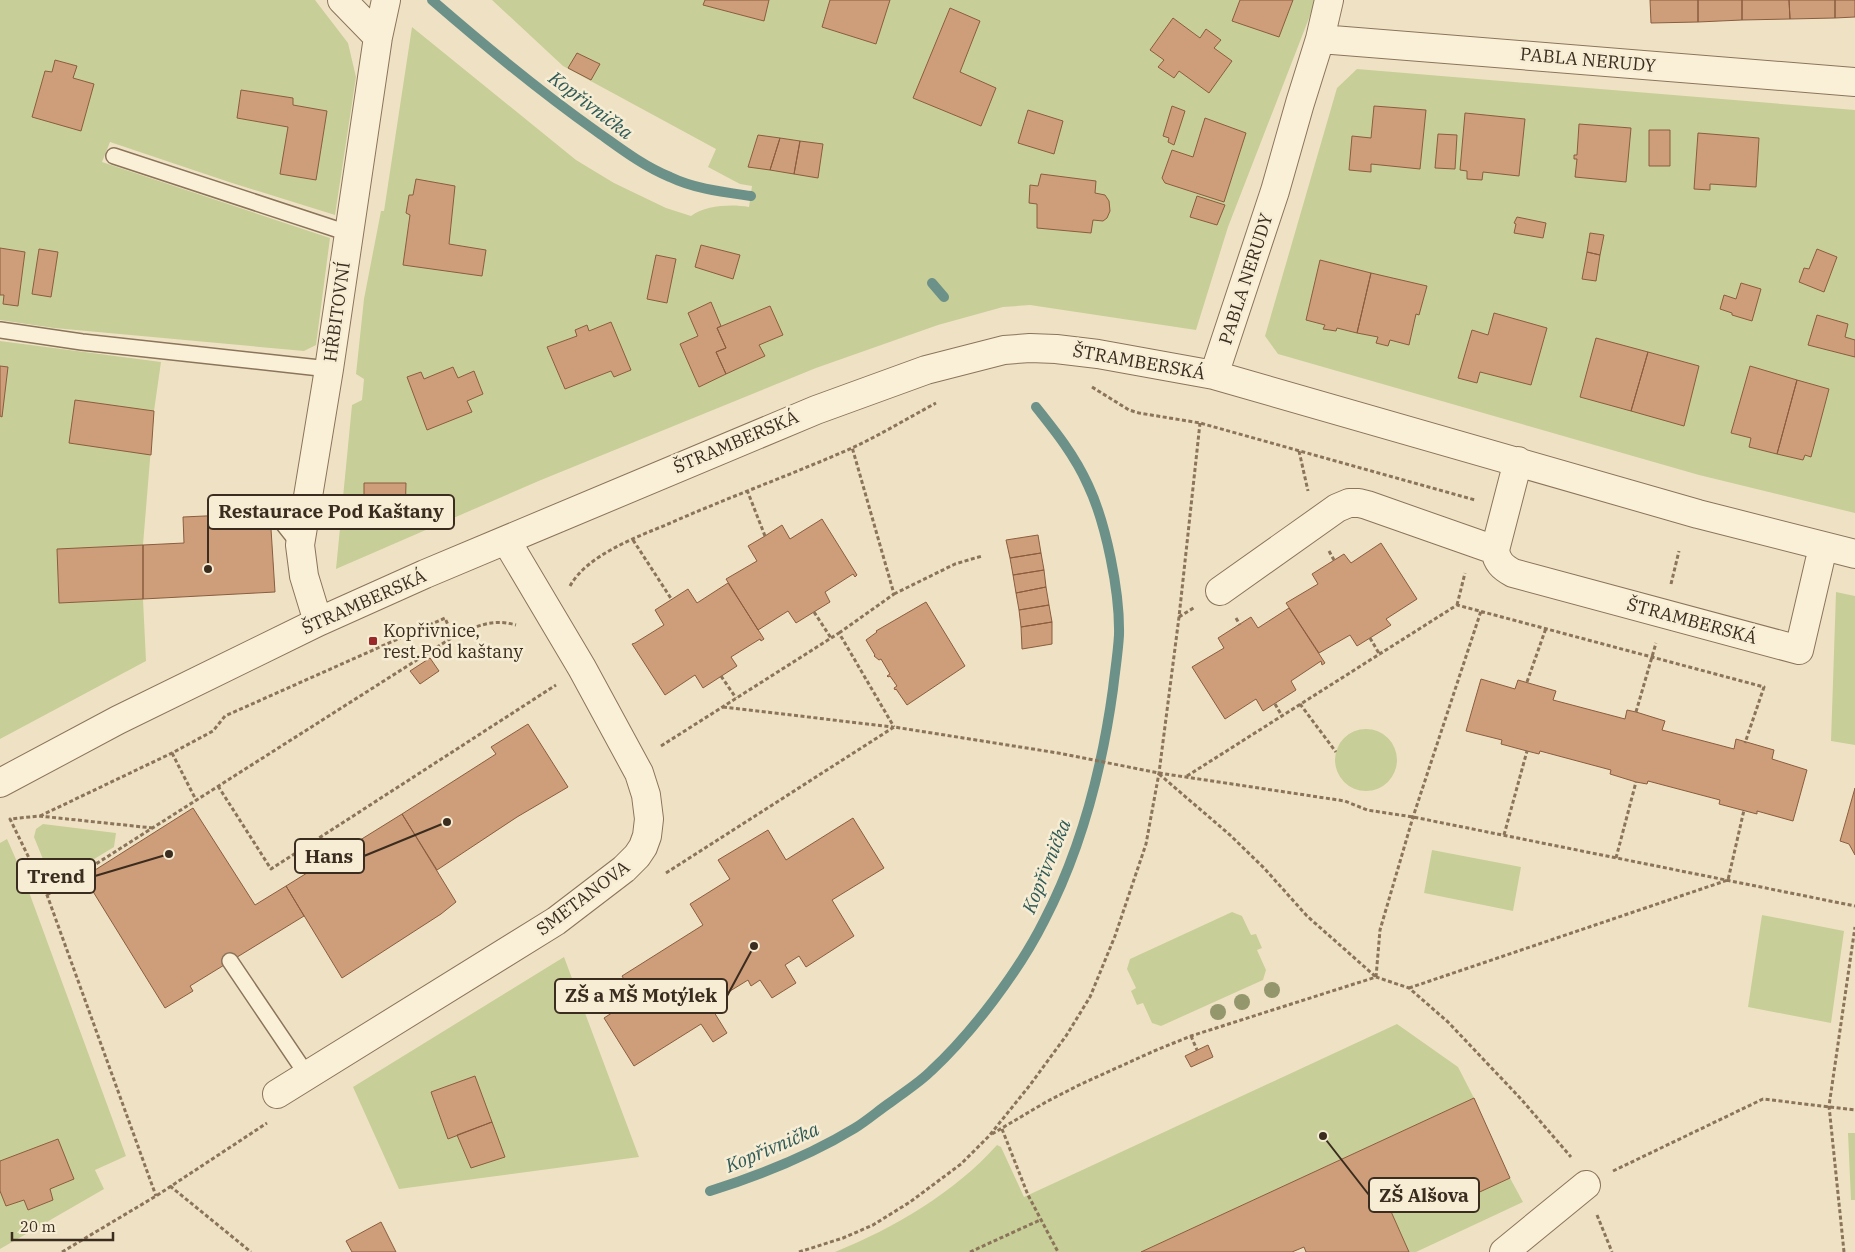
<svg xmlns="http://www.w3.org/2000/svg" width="1855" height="1252" viewBox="0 0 1855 1252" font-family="'IBM Plex Serif',serif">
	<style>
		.green { fill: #c8ce98 }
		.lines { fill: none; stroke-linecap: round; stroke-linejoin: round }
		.stream { stroke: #6c9188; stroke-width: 10 }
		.building { fill: #ce9d79; stroke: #8a5d3f }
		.lane-casing { stroke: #8b745a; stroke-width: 18 }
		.street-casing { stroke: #8b745a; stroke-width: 30 }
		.path { stroke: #8b745a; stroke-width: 3; stroke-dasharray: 4 2.5; stroke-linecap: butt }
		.lane { stroke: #faf0d8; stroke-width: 15 }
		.street { stroke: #faf0d8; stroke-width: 28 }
		.tree { fill: #94966c }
		.poi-dot { fill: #9b2829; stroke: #f6edd4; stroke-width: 2 }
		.labels { text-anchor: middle; stroke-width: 5; stroke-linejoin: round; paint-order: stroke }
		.street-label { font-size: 18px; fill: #3a2c1e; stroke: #f6edd4 }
		.poi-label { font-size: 18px; fill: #3a2c1e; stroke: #f6edd4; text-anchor: start }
		.water-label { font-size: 19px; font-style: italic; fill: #2d5a57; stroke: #f6edd4 }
		.leader { fill: none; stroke: #3a2c1e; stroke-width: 2 }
		.callout-dot { fill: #3a2c1e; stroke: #f6edd4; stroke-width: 2 }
		.callout { fill: #f6edd4; stroke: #3a2c1e; stroke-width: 2 }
		.callout-label { font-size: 19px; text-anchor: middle; font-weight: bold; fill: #3a2c1e }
	</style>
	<rect width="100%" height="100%" fill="#efe2c4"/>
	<path class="green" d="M0,0h315l33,43 8,34 -21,138 -106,-33 -119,-40 -8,20 228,76 -14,107 -12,6 -250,-23 -54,-8z
		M492,0h824l-88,227 -32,103 -166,-25 -27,2 -65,18 -122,43 -275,112 -205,89 16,-164 10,-5 2,-21 -8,-5 8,-75 17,-88h3l28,-184 164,133 38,23 52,25 25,8c15,-11 41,-12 58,-9l3,-21 -12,-2 -32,-17 8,-18 -153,-83z
		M1357,69l498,41v403l-156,-38 -421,-121 -13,-18 72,-248z
		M0,341l161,21 -7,49 -11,134v54l3,62 -146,78z
		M1836,592l19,4v149l-24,-4z
		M1335 760a31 31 0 1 1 62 0a31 31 0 1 1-62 0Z
		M43,824l73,9 -2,14 -61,37 -19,-47 2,-8z
		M7,839l15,34 104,283 -31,14 9,19 -104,60v-406z
		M1432,850l89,17 -8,44 -89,-18z
		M1232,912l10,4 9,19 5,-1 6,14 -5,2 9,20 -3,10 -102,46 -9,-3 -9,-20 -6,2 -6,-14 5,-3 -9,-19 3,-10z
		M1762,915l82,16 -13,92 -83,-16z
		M564,957l75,200 -240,32 -46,-102z
		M1397,1024l61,43 16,31 -333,154h-306c59,-24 119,-59 162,-107l4,2 23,50z
		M1848,1133h7v67h-4z
		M1510,1178l13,24 -107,50h-7l-20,-45 59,-28 10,22z"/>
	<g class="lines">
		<path class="stream" d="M432,0c53,46 106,90 164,131 24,17 47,35 74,46 25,12 53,15 81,19
			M932,283l12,14
			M710,1191c51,-16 99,-35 145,-63 13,-8 24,-18 36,-26 13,-10 28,-19 40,-31 41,-38 88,-100 113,-150 37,-71 58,-152 69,-232 2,-18 5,-36 6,-54 1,-43 -13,-112 -31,-150 -13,-29 -32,-53 -52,-78"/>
	</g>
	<path class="building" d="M705,0h64l-5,21 -61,-16z
		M830,0h60l-14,44 -54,-17z
		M1240,0h53l-14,37 -47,-16z
		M1650,0h48v22l-47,1z
		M1698,0h44v20l-44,2z
		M1742,0h47l1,19 -48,1z
		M1789,0h46v18l-45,1z
		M1835,0h20v17l-20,1z
		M950,8l30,13 -20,51 36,16 -15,38 -68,-28z
		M1173,18l27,20 6,-9 15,11 -7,8 18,13 -23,32 -30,-22 -5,7 -16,-11 6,-7 -14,-10z
		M577,53l23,11 -9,16 -23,-12z
		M55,60l22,6 -4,12 21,6 -13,47 -49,-14 13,-46 7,1z
		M241,90l52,8v7l34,6 -11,69 -36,-6 8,-47 -51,-9z
		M1172,106l13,5 -11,34 -6,-3 1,-4 -6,-2z
		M1374,106l52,4 -6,59 -49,-5v8l-22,-2 3,-34 19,2z
		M1028,110l35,11 -9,33 -36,-11z
		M1465,113l60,6 -6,57 -36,-4 -1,8 -15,-1v-8l-7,-1z
		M1205,118l41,15 -22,69 -59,-19 -3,-5 10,-28 21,7z
		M1579,124l52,4 -5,54 -51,-5 2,-18h-3v-4h3z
		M1649,130h21v36h-21z
		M1698,133l61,5 -3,49 -46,-3v6l-16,-1z
		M1438,134l19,1 -2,34 -20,-1z
		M758,135l22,3 -10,32 -22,-3z
		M780,138l20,3 -6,33 -24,-4z
		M800,141l23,3 -5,34 -24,-4z
		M1041,174l55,7 -1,12 10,2 4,6 1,10 -3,7 -4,3 -10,-1 -2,13 -54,-5v-24l-8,-1 1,-18 8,1z
		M416,179l39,7 -6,58 37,6 -4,26 -79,-11 7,-50 -4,-2 3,-18h4z
		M1197,196l28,9 -8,20 -27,-8z
		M1517,217l29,6 -3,15 -29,-5 2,-9 -2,-1z
		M1590,233l14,2 -4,20 -13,-3z
		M701,245l39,10 -7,24 -38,-12z
		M0,248l25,4 -7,54 -15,-2 1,-9h-4z
		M39,249l19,3 -7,45 -19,-3z
		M1817,249l20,8 -13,35 -25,-10 5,-14 5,1z
		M1587,252l13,3 -4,26 -14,-2z
		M656,255l20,4 -9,44 -20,-4z
		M1320,260l51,13 -14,60 -20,-5 -1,3 -13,-2 2,-4 -19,-5z
		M1371,273l56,13 -8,29 -3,-1 -7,31 -19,-5 -2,6 -12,-3 2,-6 -21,-4z
		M1741,283l20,6 -9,32 -20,-6v-2l-12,-4 4,-14 12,4z
		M711,302l10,24 -4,2 9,20 -10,4 10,22 -27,13 -19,-43 18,-8 -10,-23z
		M770,306l13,29 -24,10 6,11 -39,18 -10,-22 10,-4 -9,-20z
		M1494,313l53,15 -16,57 -51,-13 -3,11 -19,-5 14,-48 16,5z
		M1817,315l31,9 -3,13 10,3v17l-47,-12z
		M611,322l20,48 -17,7 -3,-6 -46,18 -18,-42 30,-11 -2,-6 12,-5 2,6z
		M1596,338l52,14 -17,59 -51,-14z
		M1648,352l51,14 -15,60 -53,-15z
		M0,366l8,1 -6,50 -2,-1z
		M1750,366l47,14 -20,74 -28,-7 2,-9 -20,-5z
		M453,367l5,11 16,-7 9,23 -16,7 5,11 -45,18 -20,-53 14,-5 3,7z
		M1797,380l32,9 -18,68 -6,-2 -2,5 -26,-6z
		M75,400l79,11 -3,44 -82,-12z
		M364,483h42l-1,37h-41z
		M270,513l5,79 -132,7v-54l41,-2 -1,-26z
		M822,519l35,56 -2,2 -2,-3 -28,18 5,10 -34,21 -8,-12 -30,19 -32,-51 31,-18 -9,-15 17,-10 17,-11 8,14z
		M1038,535l3,18 -31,5 -4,-18z
		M1381,543l36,56 -31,20 5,6 -34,21 -7,-11 -31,18 -33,-50 32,-19 -6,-10 32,-20 7,9z
		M143,545v54l-84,4 -2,-54z
		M1041,553l3,17 -31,5 -3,-17z
		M1044,570l2,17 -30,6 -3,-18z
		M728,583l36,56 -3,2 -1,-2 -29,18 6,9 -34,22 -8,-13 -30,20 -33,-51 3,-1 29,-18 -9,-15 33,-21 9,14z
		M1046,587l3,18 -30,5 -3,-17z
		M926,602l39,64 -58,39 -11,-16 -1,1 -1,-2 3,-2 -7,-10 -2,1 -1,-1 3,-2 -9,-15 -2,1 -5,-4 1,-1 -9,-15 11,-8 -1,-1z
		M1049,605l3,17 -31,5 -2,-17z
		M1289,608l36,55 -3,2 -1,-4 -30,20 5,9 -33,21 -7,-12 -31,20 -33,-52 32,-19 -6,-10 33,-21 7,11z
		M1052,622v22l-30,5 -1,-22z
		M430,658l9,13 -19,13 -10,-13z
		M1481,679l34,10 3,-9 38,11 -3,9 72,19 2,-9 9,2 29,9 -3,9 72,19 2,-10 38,11 -2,9 35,11 -14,51 -36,-10v3l-38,-10 1,-4 -72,-19 -1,3 -11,-2 -26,-8 1,-4 -71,-19 -1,3 -12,-3 -26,-7 1,-4 -36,-9z
		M528,724l40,63 -51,30 -80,53 -35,-56 94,-60 -5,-7z
		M1855,788v67l-6,-11 -9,-3z
		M193,808l62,97 31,-19 18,30 -114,70 3,5 -28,17 -81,-131z
		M402,814l54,88 -15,12 -99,64 -56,-92z
		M853,818l31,50 -52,32 22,36 -48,31 -7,-11 -14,9 11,18 -24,15 -12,-18 -9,6 -3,-6 -39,24 18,29 -14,9 -12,-18 -67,42 -30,-48 31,-20 -13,-22 81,-51 -13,-21 40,-25 -12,-19 50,-30 18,30z
		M1208,1045l5,12 -22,10 -6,-11z
		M475,1076l17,46 -44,17 -17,-47z
		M1474,1098l36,80 -52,24 -10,-23 -59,28 20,45h-103l-2,-5 -12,5h-151z
		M492,1122l13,35 -34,11 -14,-33z
		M58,1139l16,40 -24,10 3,11 -25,10 -4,-10 -18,6 -6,-15v-30z
		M381,1222l15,30h-44l-6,-11z"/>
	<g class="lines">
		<g class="lane-casing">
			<path id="lane" d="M114,156l234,77
				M0,330l82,12 247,27
				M273,504l4,12 23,29
				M230,961l77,114"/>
		</g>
		<g class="street-casing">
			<path id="street" d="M342,0l36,37
				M1320,39l535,43
				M1214,375l61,-184 25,-88 20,-64 9,-39
				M1518,461l-23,89c2,12 7,17 18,23l286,77 24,-103
				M1220,591l117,-83 12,-5h10l8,2 128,45
				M318,622l-14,-46 -4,-31 29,-176 49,-332 8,-37
				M0,783l118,-63 200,-98 107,-48 391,-164 110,-40 78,-20 26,-2 26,1 42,5 116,21 484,139 157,40
				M277,1094l279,-173 68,-52 13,-13 6,-9 4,-11 2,-17 -3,-24 -7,-22 -57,-105 -76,-128
				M1504,1252l82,-67"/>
		</g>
		<path class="path" d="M1092,387l37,23 10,3 61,10 275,77
			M1299,451l9,40
			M747,490l18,46
			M633,540l39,60
			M1329,551l5,9
			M1671,584l8,-33
			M570,586c17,-31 67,-49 98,-62 61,-27 123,-49 184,-76 28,-13 56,-30 84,-45
			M894,594l61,-30 27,-8
			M1457,605l8,-32
			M814,612l17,26
			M1179,617l16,-10
			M1236,618l4,7
			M839,633l55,-39 -42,-147
			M1370,638l10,17
			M721,676l15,22
			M1527,682l19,-54
			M1275,704l7,12
			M1300,704l36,48
			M723,707l170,20
			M1636,712l20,-69
			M661,746l178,-113 55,94
			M172,753l24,47
			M1159,774l71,61 34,33 43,48 69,61
			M1187,776l270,-171 307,82 -19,56
			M218,786l53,83 285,-184
			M40,816l132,-63 41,-22 12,-15 220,-98 8,19
			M153,828l-114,-12 -29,3 37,76 109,301
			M1504,835l23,-84
			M1616,858l20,-76
			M666,873l228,-146 164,26 101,20 186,28 22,9 46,7 442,89
			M47,895l406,-258c22,-10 38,-19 63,-12
			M1376,977l4,-47 33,-113 68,-206
			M1409,988l319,-108 16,-70
			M1191,1036l6,14
			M1002,1129l26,66 30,57
			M992,1134l54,-32 33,-17 75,-34 37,-15 185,-59 33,11 39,34 73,77 50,58
			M1613,1171l150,-72 92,11
			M170,1186l81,66
			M1597,1215l15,37
			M62,1252l94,-56 111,-73
			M799,1252l44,-14 30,-13 37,-23 51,-38 28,-28 41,-51 36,-49 24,-39 25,-61 31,-92 13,-71 20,-156 21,-194
			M970,1252l70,-32
			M1844,1252l-15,-146 26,-179"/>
		<use href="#lane" class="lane"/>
		<use href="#street" class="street"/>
	</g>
	<g class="tree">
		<circle cx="1272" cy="990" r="8"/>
		<circle cx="1242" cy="1002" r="8"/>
		<circle cx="1218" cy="1012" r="8"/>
	</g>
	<rect class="poi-dot" x="368" y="636" width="10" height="10" rx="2.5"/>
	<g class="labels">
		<g class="street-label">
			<text transform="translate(1588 60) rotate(5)" y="6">PABLA NERUDY</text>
			<text transform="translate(1246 279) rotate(-72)" y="6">PABLA NERUDY</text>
			<text transform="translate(337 312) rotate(-82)" y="6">HŘBITOVNÍ</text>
			<text transform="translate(1139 362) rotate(10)" y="6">ŠTRAMBERSKÁ</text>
			<text transform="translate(736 442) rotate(-23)" y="6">ŠTRAMBERSKÁ</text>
			<text transform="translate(364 602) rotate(-24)" y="6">ŠTRAMBERSKÁ</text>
			<text transform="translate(1692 621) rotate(15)" y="6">ŠTRAMBERSKÁ</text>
			<text transform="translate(583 898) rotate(-37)" y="6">SMETANOVA</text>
		</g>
		<g class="poi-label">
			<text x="383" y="637">Kopřivnice,<tspan x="383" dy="21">rest.Pod kaštany</tspan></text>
		</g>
		<g class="water-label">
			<text transform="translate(591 105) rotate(37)" y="7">Kopřivnička</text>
			<text transform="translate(1046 866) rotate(-68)" y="7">Kopřivnička</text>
			<text transform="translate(772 1147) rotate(-23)" y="7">Kopřivnička</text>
		</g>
	</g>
	<path class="leader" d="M208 569L208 512M447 822L364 856M169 854L95 876M754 946L727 996M1323 1136L1369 1195"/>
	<g class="callout-dot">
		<circle cx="208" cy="569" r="5"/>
		<circle cx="447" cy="822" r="5"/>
		<circle cx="169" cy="854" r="5"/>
		<circle cx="754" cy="946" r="5"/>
		<circle cx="1323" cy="1136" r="5"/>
	</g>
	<g class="callout">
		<rect x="208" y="495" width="246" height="34" rx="5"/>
		<rect x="295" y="839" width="69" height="34" rx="5"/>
		<rect x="17" y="859" width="78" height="34" rx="5"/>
		<rect x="555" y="979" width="172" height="34" rx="5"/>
		<rect x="1369" y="1178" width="110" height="34" rx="5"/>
	</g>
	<g class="callout-label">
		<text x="331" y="518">Restaurace Pod Kaštany</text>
		<text x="329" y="863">Hans</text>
		<text x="56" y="883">Trend</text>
		<text x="641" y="1002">ZŠ a MŠ Motýlek</text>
		<text x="1424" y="1202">ZŠ Alšova</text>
	</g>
	<path d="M12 1232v8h101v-8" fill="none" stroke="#3a2c1e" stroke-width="2.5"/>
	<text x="20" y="1232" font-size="15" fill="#3a2c1e" stroke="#f6edd4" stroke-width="4" paint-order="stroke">20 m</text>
</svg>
